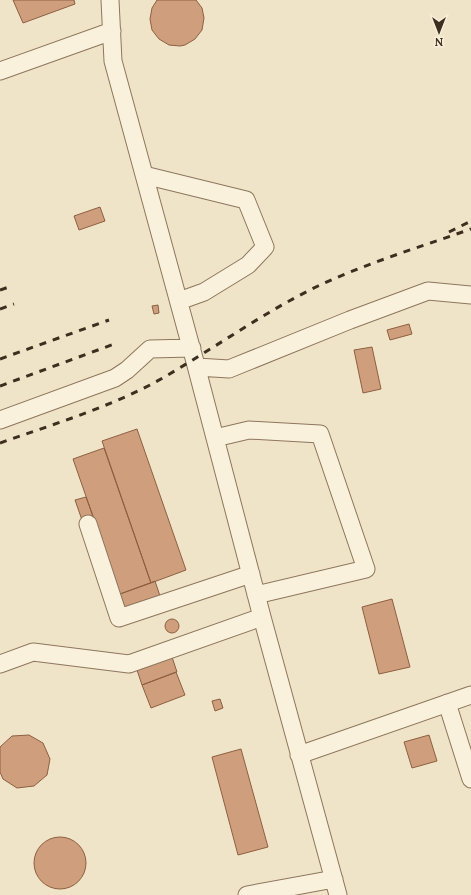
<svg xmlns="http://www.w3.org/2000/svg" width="471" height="895" viewBox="0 0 471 895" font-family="Lora,serif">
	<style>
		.building { fill: #cf9f7d; stroke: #8d5f41 }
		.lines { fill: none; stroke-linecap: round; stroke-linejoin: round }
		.minor-casing { stroke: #8d765c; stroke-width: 19 }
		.minor { stroke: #faf1dc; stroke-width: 17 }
		.rail { stroke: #3d2e20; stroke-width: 3; stroke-dasharray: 7 7; stroke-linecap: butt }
	</style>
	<rect width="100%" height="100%" fill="#f0e4c8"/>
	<path class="building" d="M13,0h61l1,4 -52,19z
		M157,0h39l6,8 2,10 -2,12 -7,9 -10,6 -5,1 -11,-1 -10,-6 -7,-9 -2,-11 2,-11z
		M100,207l5,14 -26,9 -5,-14z
		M158,305l1,8 -5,1 -2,-8z
		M409,324l3,10 -22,6 -3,-10z
		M372,347l9,42 -18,4 -9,-43z
		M137,429l49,141 -35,13 -49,-142z
		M104,448l47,135 -31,11 -47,-135z
		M86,497l7,19 -11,4 -7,-20z
		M155,581l5,15 -35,12 -5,-14z
		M392,599l18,68 -31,7 -17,-67z
		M165 626a7 7 0 1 1 14 0a7 7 0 1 1-14 0Z
		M172,657l5,15 -35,13 -5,-15z
		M176,672l9,23 -34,13 -9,-23z
		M220,699l3,9 -8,3 -3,-10z
		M29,735l14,8 7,16 -3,16 -13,11 -17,2 -14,-9 -3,-7v-25l12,-11z
		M429,735l8,26 -25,7 -8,-26z
		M241,749l27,98 -30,8 -26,-98z
		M34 863a26 26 0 1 1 52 0a26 26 0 1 1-52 0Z"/>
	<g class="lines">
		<g class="minor-casing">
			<path id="minor" d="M110,0l3,61 81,297 68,259 76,278
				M0,71l112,-40
				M144,175l102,25 19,47 -17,18 -44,27 -25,9
				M197,367l32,2 121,-49 78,-29 43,4
				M0,420l115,-42 12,-8 23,-21 42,-1
				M215,438l34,-8 71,4 46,135 -110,26
				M88,524l31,94 132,-44
				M0,664l33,-12 96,12 133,-47
				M447,703l24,76
				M299,755l172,-60
				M247,895l87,-16"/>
		</g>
		<use href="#minor" class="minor"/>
		<path class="rail" d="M449,232l22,-11
			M0,290l9,-3
			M0,309l14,-5
			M0,359l109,-39
			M0,386l117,-43
			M0,443c51,-18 104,-34 152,-59 56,-31 108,-70 166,-98 49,-23 102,-39 153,-57"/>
	</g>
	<g transform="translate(439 32) rotate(180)" stroke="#f7eed8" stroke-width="3" paint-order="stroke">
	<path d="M0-3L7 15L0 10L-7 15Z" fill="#3d2e20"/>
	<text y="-6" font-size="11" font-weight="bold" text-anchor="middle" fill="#3d2e20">N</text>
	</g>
</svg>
